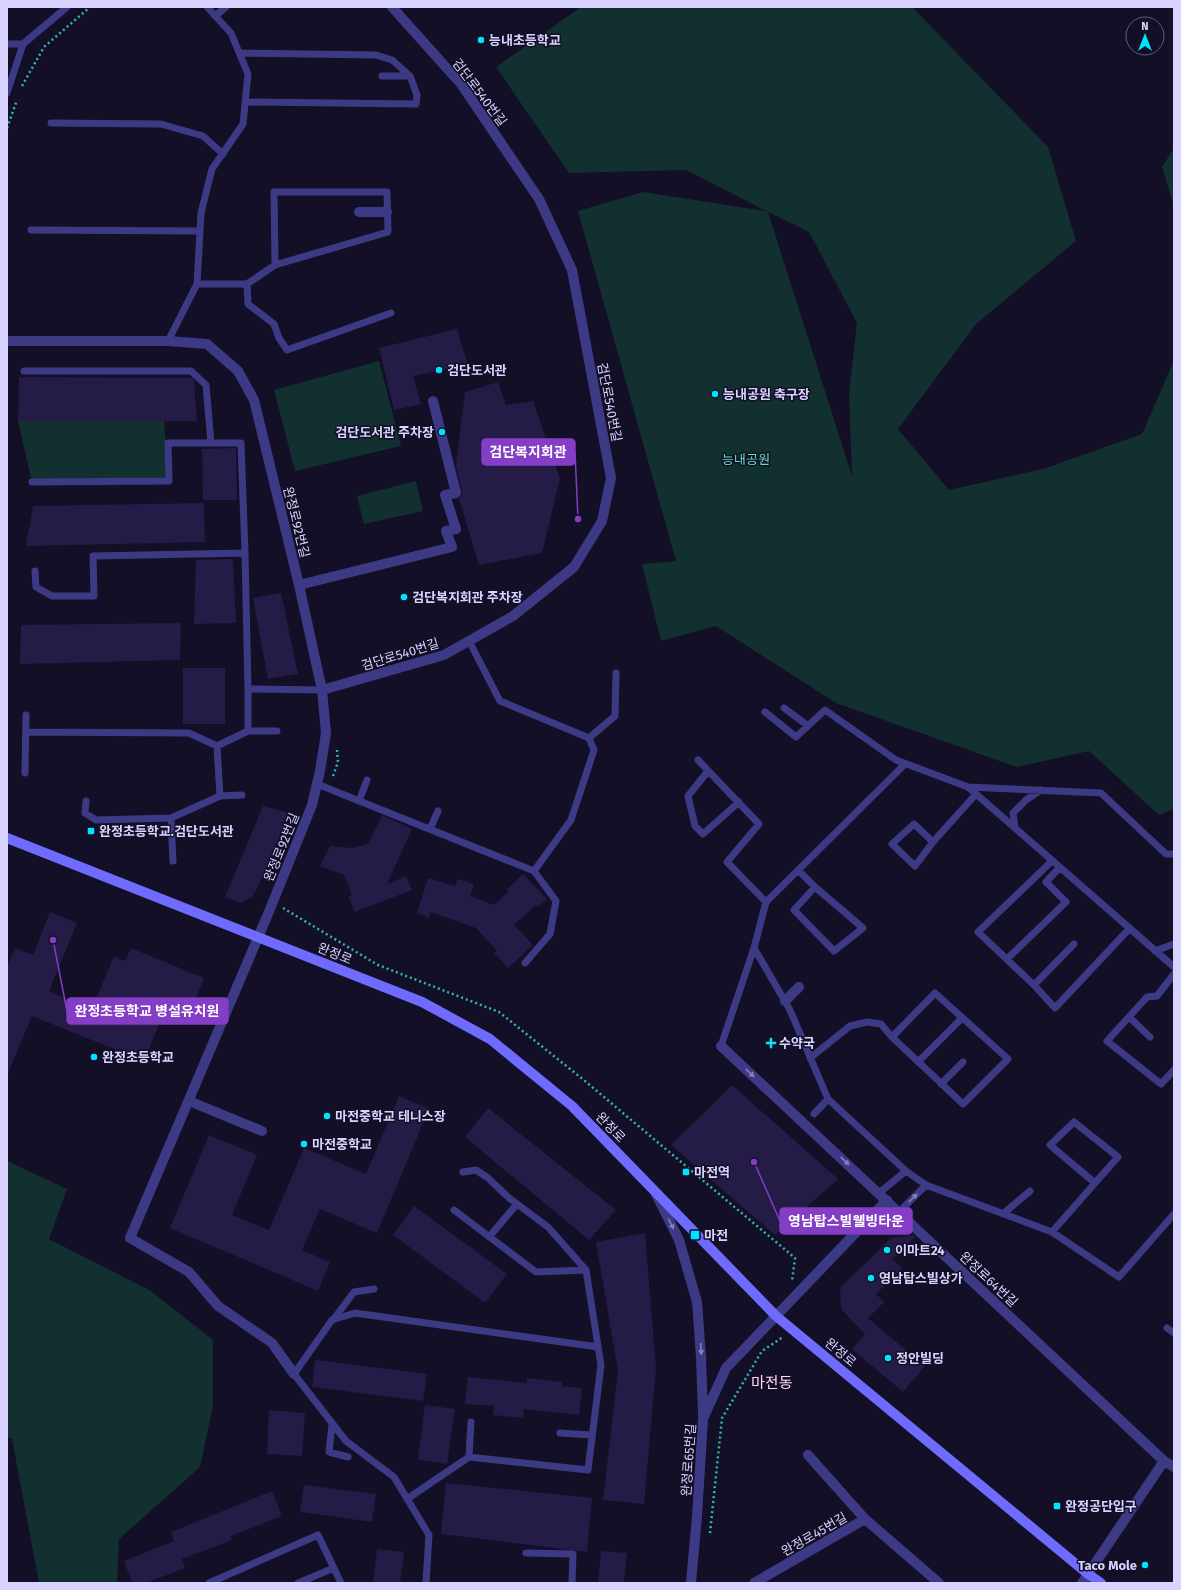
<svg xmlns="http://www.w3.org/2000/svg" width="1181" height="1590" viewBox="0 0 1181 1590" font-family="'Fira Sans','Noto Sans KR',sans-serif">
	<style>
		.green { fill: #12302f; fill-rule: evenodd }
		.building { fill: #241b47 }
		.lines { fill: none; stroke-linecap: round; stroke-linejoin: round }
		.path { stroke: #2fb8b0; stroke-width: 2.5; stroke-dasharray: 2 3; stroke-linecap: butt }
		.service { stroke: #3d3a85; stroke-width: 7 }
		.minor { stroke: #3d3a85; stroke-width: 10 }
		.tertiary { stroke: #3d3a85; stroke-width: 10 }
		.secondary { stroke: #6f6bff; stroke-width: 10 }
		.oneway { fill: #837fbc }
		.poi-dot { fill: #00e5ff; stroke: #130f26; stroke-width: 1.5 }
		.labels { text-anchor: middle; stroke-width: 3; stroke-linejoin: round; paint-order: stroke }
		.poi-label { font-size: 13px; font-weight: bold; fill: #d9d4ff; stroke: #130f26; text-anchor: start }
		.street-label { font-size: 13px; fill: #d9d4ff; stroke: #130f26 }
		.park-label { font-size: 13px; fill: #5fe0c0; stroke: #130f26 }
		.quarter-label { font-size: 15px; fill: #ffd6f0; stroke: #130f26 }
		.leader { fill: none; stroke: #843dc5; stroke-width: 1.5 }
		.callout-dot { fill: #843dc5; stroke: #130f26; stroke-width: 1.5 }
		.callout { fill: #843dc5; stroke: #843dc5; stroke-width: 1.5 }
		.callout-label { font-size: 14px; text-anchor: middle; font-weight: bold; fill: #fff }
	</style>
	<rect width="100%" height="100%" fill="#130f26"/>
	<path class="green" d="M581,7h331l136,140 28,94 -100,83 -78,105 51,61 94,-21 99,-35 30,-69 2,-8v452l-15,6 -70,-64 -72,16 -6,-2 -175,-62 -120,-77 -55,15 -19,-77 34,-3 -98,-350 65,-19 123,19 -80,-41 -117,3 -73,-106zM768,212l41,20 48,91 -8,70 3,83z
		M1174,148v58l-12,-39z
		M379,361l22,85 -106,25 -21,-81z
		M18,421h146l5,60 -137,1z
		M416,481l7,30 -59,13 -7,-28z
		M7,1161l60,28 -18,50 102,52 62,49v66l-13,61 -81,72 -2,44h-78l-27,-144 -5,-2z"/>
	<path class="building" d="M457,329l11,36 -55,11 8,28 -27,6 -15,-62z
		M19,377l173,1 2,2 3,41h-179z
		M498,382l8,23 27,-4 27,78 -18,74 -63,12 -20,-66 3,-4v-3l-6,-26 9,-74z
		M236,448l1,52h-34l-1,-51z
		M204,503l1,39 -179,4 7,-40z
		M233,559l3,64 -42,1 2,-64z
		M281,593l17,81 -30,5 -15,-81z
		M181,623l-1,37 -160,4 1,-39z
		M183,668h42v56h-42z
		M263,806l26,7 -29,70 -8,14 -12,6 -15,-6z
		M382,815l30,14 -25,55 19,-8 6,14 -57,22 -7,-16 4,-1 -8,-20 -24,-9 10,-20 22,2 16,-4z
		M523,874l24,25 -9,8 -2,-2 -22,20 19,20 -25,23 -14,-15 3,-2 -21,-23 -45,-16 -2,6 -12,-5 11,-35 27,8 3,-7 16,5 -4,12 24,9 15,-14 -2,-2z
		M50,912l27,11 -28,68 43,18 22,-53 11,5 6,-13 73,30 -16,41 -23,-9 -21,51 -112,-45 -25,60v-110l8,-18 18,7z
		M732,1085l106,94 -63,56 -104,-90z
		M399,1096l30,13 -52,124 -57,-24 -18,41 28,12 -12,29 -148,-63 39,-93 48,20 -25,60 37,15 35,-82 62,26z
		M488,1108l128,102 -27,30 -124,-103z
		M414,1206l93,68 -22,29 -92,-68z
		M645,1233l11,135 -12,136 -41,-4 15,-129 -22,-129z
		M913,1235l2,2 -22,22 9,10 -26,25 8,8 -16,16 57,48 -22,26 -51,-43 13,-15 -24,-25 -1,-21 51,-50z
		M315,1360l112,14 -4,27 -111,-14z
		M468,1377l59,6v-5l35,4v4l20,2 -3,27 -55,-6 -1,9 -30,-3 1,-9 -29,-2z
		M425,1405l30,4 -8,55 -29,-4z
		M269,1410l36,3 -3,43 -35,-2z
		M446,1483l146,15 -5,54 -146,-18z
		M304,1485l72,9 -4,28 -72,-10z
		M272,1491l10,25 -51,20 1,4 -50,19 3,9 -39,15h-14l-8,-22 50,-20 -3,-9z
		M377,1549l27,3 -4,31h-27z
		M601,1551l26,2 -3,30h-26z"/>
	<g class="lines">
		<path class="path" d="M22,86l22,-39 46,-40
			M7,128l10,-28
			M333,776l5,-14 -1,-12
			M283,908l95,57 121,47 86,69 210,177 -3,23
			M710,1533l12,-115 40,-67 21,-14"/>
		<path class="service" d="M215,16l11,-9
			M7,44h16l44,-37
			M240,53l136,2 16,5 18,16 7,19 -1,9 -171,-2
			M382,76h28
			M7,93l16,-49
			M51,123l110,1 42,12 20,18
			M31,230l169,1
			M197,284h50l1,20 26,20 5,14 8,12 104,-37
			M247,284l28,-19 -1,-73h113l1,40 -113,33
			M168,341l29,-57 4,-71 11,-44 31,-45 5,-50 -17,-41 -24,-26
			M24,371h167l15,14 5,58
			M32,482l137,-1 -1,-38h73l4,110
			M35,571l1,16 16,9h42l-1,-40 152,-3 3,136 74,1
			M469,641l31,60 89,37 5,12 -23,70 -37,51
			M248,689v42h29
			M784,708l23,17
			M765,712l31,25 29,-27 71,50 72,27 133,6 65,61h8
			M26,732l163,1 28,13
			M589,738l26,-22 1,-43
			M698,760l61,64 -32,38 39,40
			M905,764l-139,138 -12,46 36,62 38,89 78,72 20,14 126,47 67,45 55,-63
			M708,771l-20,25 7,30 8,8 36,-32
			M25,773l1,-58
			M317,784l217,87 22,30 -6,33 -25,29
			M968,787l206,180
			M220,796l22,-1
			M86,801l-1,12 11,7 75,-2 49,-22 -3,-50 31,-15
			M359,801l8,-21
			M171,818l2,43
			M1015,828l-2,-15 13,-13 15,-10
			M430,829l8,-18
			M933,842l-18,24 -23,-22 22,-20 19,18 43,-48
			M1052,861l-74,71 56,53 21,23 74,-79
			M798,870l17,17 -21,23 40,41 29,-23 -48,-41
			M1155,951l19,-7
			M1007,959l59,-57 -20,-20 13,-14
			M1174,974l-17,22 -10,1 -40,44 54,43 13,-14
			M1034,985l40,-41
			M1129,1017l21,20
			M721,1046l33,-98
			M810,1058l40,-32 17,-4 14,2 11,13 43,-44 73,66 -45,45 -71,-67
			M918,1062l44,-44
			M941,1084l22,-22
			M814,1114l14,-15
			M463,1172l13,-2 12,8 21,20 39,29 38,43 15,95 -13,105 -119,-13
			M879,1193l27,-22
			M454,1210l82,62 50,-2
			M899,1212l27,-27
			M1003,1214l27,-23
			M1052,1232l43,-49 -45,-38 24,-23 44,35 -23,26
			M489,1237l28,-33
			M333,1320l21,-28 20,-3
			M1167,1328l7,5
			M332,1424l-3,28 19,5
			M560,1433l32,2
			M407,1499l62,-42 2,-35
			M526,1553l47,1 -1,29
			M209,1583l109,-48 23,48
			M298,1583l36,-15
			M426,1583l3,-48 -35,-58 -48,-36 -52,-67 38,-54 23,-7 243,34"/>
		<path class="minor" d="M359,212h28
			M7,341h161l39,3 31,27 16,29 45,185 23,105 4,43 -6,38 -8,34 -44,109 -138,324 59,34 29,34 54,37 22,31
			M299,585l153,-38 -6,-16 10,-2 -11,-34 11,-2 -23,-92
			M322,690l122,-35 69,-39 61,-49 28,-46 9,-43 -39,-208 -33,-71 -78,-115 -69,-77
			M785,1001l14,-14
			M721,1046l443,415 10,6
			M189,1101l73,30
			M776,1316l111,-116
			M808,1455l57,64 74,64
			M754,1583l111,-64
			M1082,1583l82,-122"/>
		<path class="tertiary" d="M656,1194l23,46 18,62 4,55 2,58
			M691,1583l6,-67 6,-97 23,-51 50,-52"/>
		<path class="secondary" d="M7,838l415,164 68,37 82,67 204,210 312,258 13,9"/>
	</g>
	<defs><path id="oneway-solid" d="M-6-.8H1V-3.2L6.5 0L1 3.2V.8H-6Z"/></defs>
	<g class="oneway">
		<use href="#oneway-solid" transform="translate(750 1073) rotate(43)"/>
		<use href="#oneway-solid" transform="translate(845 1161) rotate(43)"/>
		<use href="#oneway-solid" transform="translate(913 1198) rotate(-45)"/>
		<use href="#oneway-solid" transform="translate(671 1224) rotate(63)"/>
		<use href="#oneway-solid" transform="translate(701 1349) rotate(86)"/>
	</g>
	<g class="poi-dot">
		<circle cx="481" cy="40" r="4"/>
		<circle cx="439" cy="370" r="4"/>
		<circle cx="715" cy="394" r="4"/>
		<circle cx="442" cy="432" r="4"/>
		<circle cx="404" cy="597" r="4"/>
		<rect x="87" y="827" width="8" height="8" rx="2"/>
		<path d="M769 1037h4v4h4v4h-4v4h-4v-4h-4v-4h4z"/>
		<circle cx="94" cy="1057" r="4"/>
		<circle cx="327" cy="1116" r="4"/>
		<circle cx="304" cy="1144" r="4"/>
		<rect x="682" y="1168" width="8" height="8" rx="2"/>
		<rect x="690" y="1230" width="10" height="10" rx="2"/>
		<circle cx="887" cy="1250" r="4"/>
		<circle cx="871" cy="1278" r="4"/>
		<circle cx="888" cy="1358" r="4"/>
		<rect x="1053" y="1502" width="8" height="8" rx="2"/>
		<circle cx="1145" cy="1565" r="4"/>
	</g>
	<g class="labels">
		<g class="poi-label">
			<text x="489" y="45">능내초등학교</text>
			<text x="447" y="375">검단도서관</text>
			<text x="723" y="399">능내공원 축구장</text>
			<text x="434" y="437" text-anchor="end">검단도서관 주차장</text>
			<text x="412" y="602">검단복지회관 주차장</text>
			<text x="99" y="836">완정초등학교.검단도서관</text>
			<text x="779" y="1048">수약국</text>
			<text x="102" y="1062">완정초등학교</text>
			<text x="335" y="1121">마전중학교 테니스장</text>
			<text x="312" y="1149">마전중학교</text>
			<text x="694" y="1177">마전역</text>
			<text x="704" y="1240">마전</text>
			<text x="895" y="1255">이마트24</text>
			<text x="879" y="1283">영남탑스빌상가</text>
			<text x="896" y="1363">정안빌딩</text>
			<text x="1065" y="1511">완정공단입구</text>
			<text x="1137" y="1570" text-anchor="end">Taco Mole</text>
		</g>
		<g class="street-label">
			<text transform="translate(480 92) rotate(53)" y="5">검단로540번길</text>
			<text transform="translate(610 402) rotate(79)" y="5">검단로540번길</text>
			<text transform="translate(297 522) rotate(76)" y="5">완정로92번길</text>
			<text transform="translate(400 654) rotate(-17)" y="5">검단로540번길</text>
			<text transform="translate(281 847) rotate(-68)" y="5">완정로92번길</text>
			<text transform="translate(335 953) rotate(22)" y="5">완정로</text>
			<text transform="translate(611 1127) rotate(46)" y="5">완정로</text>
			<text transform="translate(989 1279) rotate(43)" y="5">완정로64번길</text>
			<text transform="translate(841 1352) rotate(40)" y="5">완정로</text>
			<text transform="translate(688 1460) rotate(-86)" y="5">완정로65번길</text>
			<text transform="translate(814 1534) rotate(-30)" y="5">완정로45번길</text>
		</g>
		<g class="park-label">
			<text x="746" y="464">능내공원</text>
		</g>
		<g class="quarter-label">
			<text x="772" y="1388">마전동</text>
		</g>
	</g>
	<path class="leader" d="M578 519L575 452M53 940L67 1011M754 1162L780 1221"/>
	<g class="callout-dot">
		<circle cx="578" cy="519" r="4"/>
		<circle cx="53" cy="940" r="4"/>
		<circle cx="754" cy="1162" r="4"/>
	</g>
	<g class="callout">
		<rect x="482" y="439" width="93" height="26" rx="4"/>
		<rect x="67" y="998" width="161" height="26" rx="4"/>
		<rect x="780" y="1208" width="132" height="26" rx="4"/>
	</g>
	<g class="callout-label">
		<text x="528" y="457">검단복지회관</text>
		<text x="147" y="1016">완정초등학교 병설유치원</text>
		<text x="846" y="1226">영남탑스빌웰빙타운</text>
	</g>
	<rect width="1181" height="1590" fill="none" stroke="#d9d4ff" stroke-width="16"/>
	<g transform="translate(1145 36)"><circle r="19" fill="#130f26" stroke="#625e7d"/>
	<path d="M0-3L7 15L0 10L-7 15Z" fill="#00e5ff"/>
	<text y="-6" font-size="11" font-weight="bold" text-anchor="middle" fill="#d9d4ff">N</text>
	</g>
</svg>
